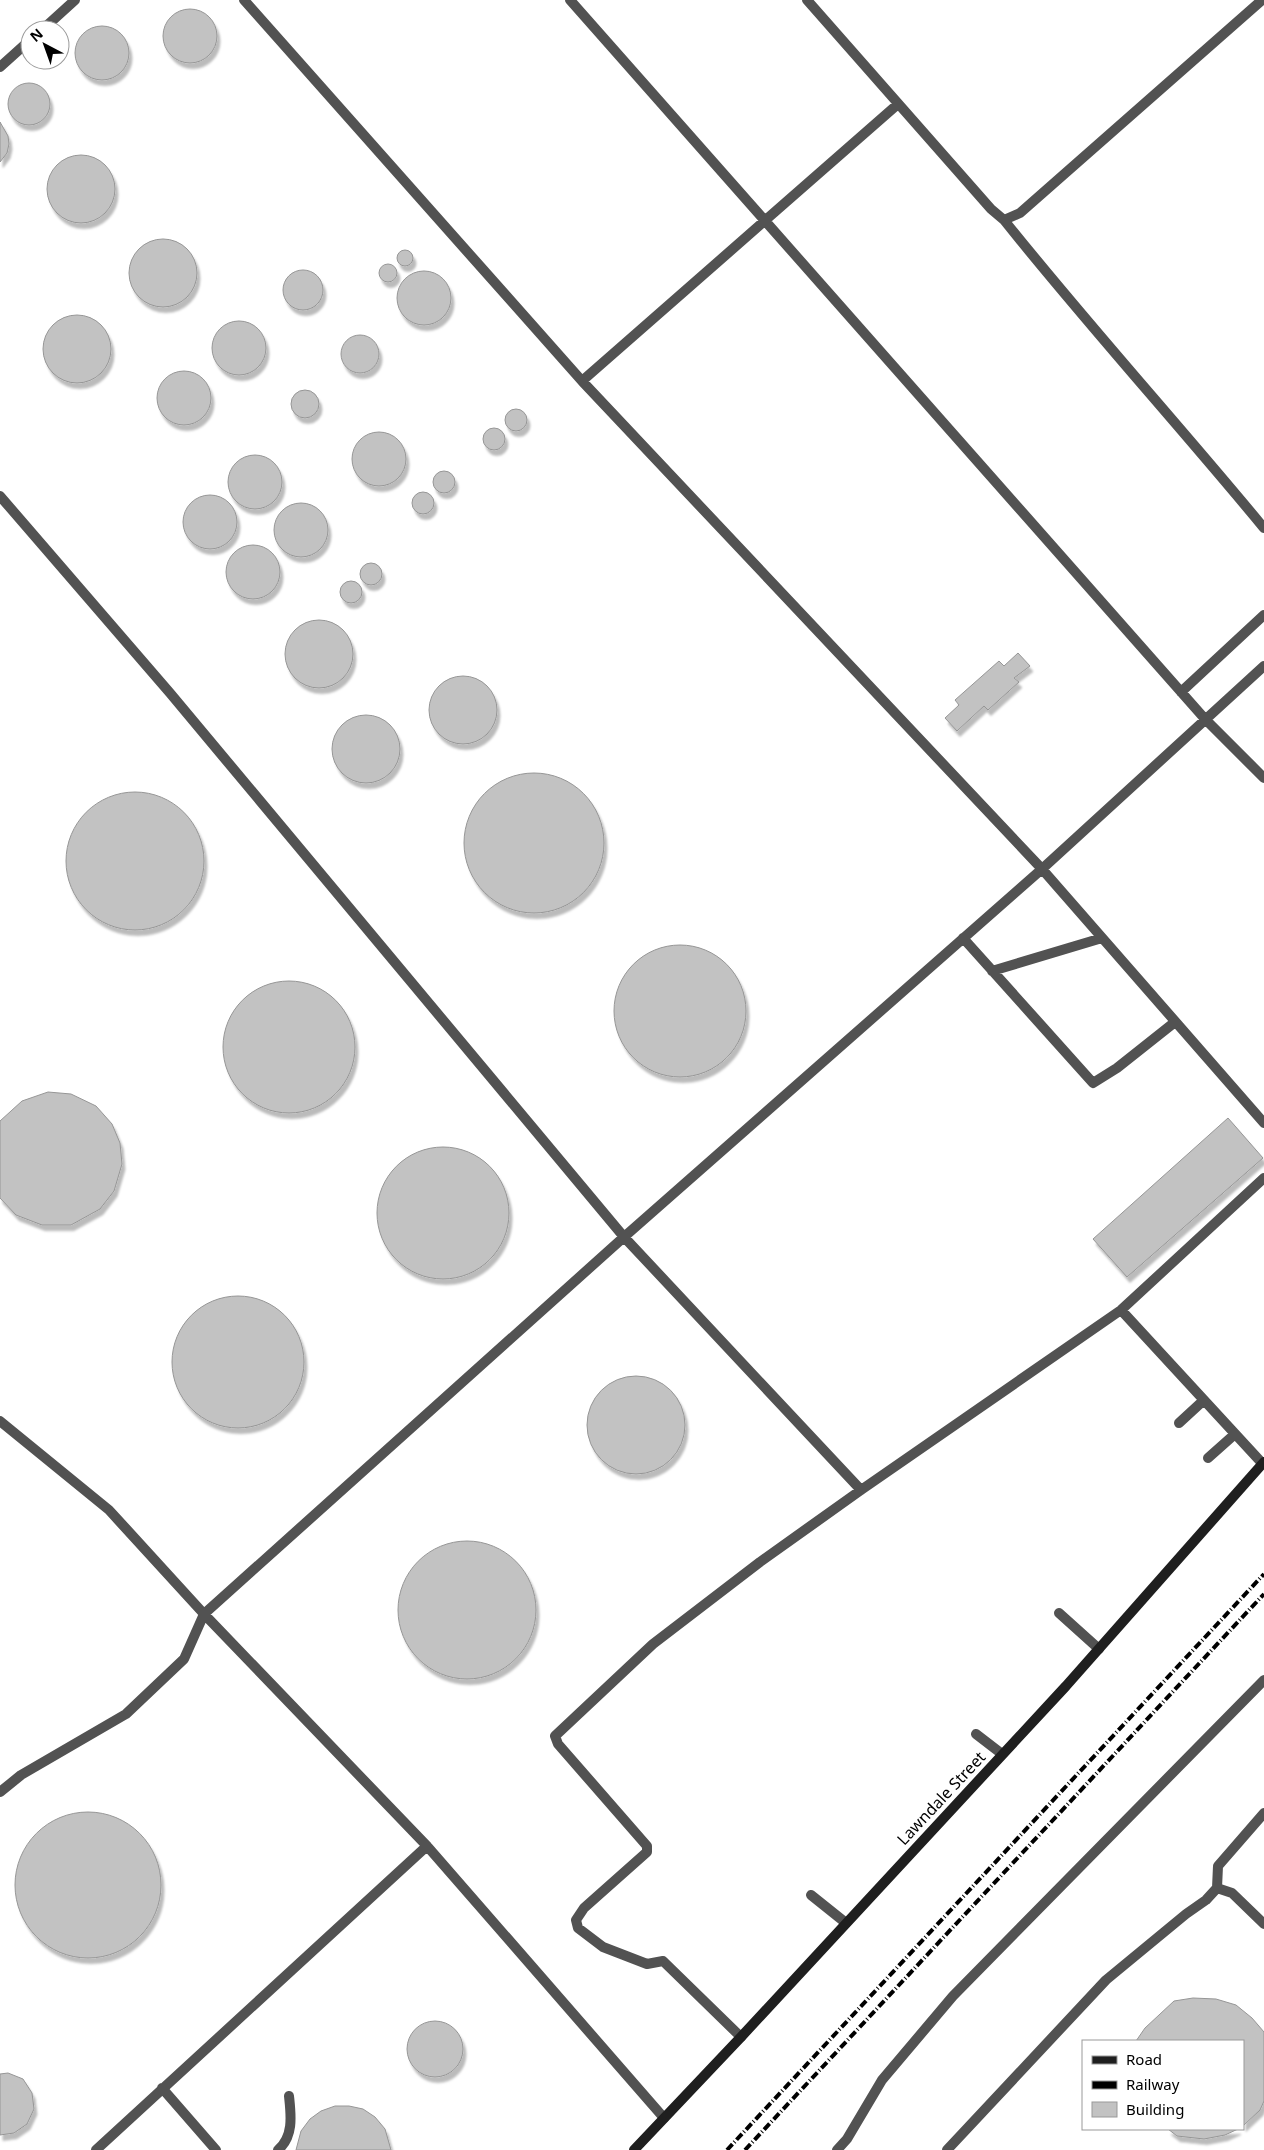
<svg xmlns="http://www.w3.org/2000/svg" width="1264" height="2150" viewBox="0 0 1264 2150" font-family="'Noto Sans',sans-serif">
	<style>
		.building { fill: #c2c2c2; stroke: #969696; filter: url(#shadow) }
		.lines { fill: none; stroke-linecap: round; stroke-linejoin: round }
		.service { stroke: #525252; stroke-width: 10 }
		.secondary { stroke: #1f1f1f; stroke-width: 10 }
		.rail { stroke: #000; stroke-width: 4; stroke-dasharray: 8 2.5 1 2.5; stroke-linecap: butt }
		.labels { text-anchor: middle; stroke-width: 4.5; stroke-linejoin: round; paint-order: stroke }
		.street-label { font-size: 16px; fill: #000; stroke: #fff }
	</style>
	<defs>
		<filter id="shadow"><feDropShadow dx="3" dy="5.5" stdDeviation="1" flood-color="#0004"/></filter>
	</defs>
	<rect width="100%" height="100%" fill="#fff"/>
	<path class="building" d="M163 36a27 27 0 1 1 54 0a27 27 0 1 1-54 0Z
		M75 53a27 27 0 1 1 54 0a27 27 0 1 1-54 0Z
		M8 104a21 21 0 1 1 42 0a21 21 0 1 1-42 0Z
		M0,122l8,14 1,8 -2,9 -7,9z
		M47 189a34 34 0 1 1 68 0a34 34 0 1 1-68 0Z
		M129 273a34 34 0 1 1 68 0a34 34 0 1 1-68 0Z
		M397 258a8 8 0 1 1 16 0a8 8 0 1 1-16 0Z
		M379 273a9 9 0 1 1 18 0a9 9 0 1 1-18 0Z
		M283 290a20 20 0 1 1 40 0a20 20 0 1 1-40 0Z
		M397 298a27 27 0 1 1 54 0a27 27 0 1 1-54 0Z
		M43 349a34 34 0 1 1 68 0a34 34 0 1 1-68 0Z
		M212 348a27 27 0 1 1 54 0a27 27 0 1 1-54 0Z
		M341 354a19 19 0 1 1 38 0a19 19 0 1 1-38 0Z
		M157 398a27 27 0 1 1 54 0a27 27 0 1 1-54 0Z
		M291 404a14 14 0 1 1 28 0a14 14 0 1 1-28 0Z
		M505 420a11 11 0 1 1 22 0a11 11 0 1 1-22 0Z
		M483 439a11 11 0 1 1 22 0a11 11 0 1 1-22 0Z
		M352 459a27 27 0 1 1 54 0a27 27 0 1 1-54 0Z
		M228 482a27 27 0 1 1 54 0a27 27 0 1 1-54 0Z
		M433 482a11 11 0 1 1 22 0a11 11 0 1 1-22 0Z
		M412 503a11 11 0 1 1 22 0a11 11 0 1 1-22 0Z
		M183 522a27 27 0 1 1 54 0a27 27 0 1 1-54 0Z
		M274 530a27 27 0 1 1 54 0a27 27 0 1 1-54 0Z
		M226 572a27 27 0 1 1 54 0a27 27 0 1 1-54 0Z
		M360 574a11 11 0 1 1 22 0a11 11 0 1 1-22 0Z
		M340 592a11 11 0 1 1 22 0a11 11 0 1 1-22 0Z
		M285 654a34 34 0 1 1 68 0a34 34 0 1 1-68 0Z
		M1018,653l12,13 -16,12 5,4 -31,28 -4,-4 -27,25 -12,-13 14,-13 -4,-5 44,-39 5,5z
		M429 710a34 34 0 1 1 68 0a34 34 0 1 1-68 0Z
		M332 749a34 34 0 1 1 68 0a34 34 0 1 1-68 0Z
		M464 843a70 70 0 1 1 140 0a70 70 0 1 1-140 0Z
		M66 861a69 69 0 1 1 138 0a69 69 0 1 1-138 0Z
		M614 1011a66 66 0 1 1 132 0a66 66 0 1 1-132 0Z
		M223 1047a66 66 0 1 1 132 0a66 66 0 1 1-132 0Z
		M48,1092l23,2 25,12 16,18 8,19 2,21 -8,27 -14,18 -29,16h-29l-26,-10 -16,-17v-77l22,-20z
		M1228,1118l35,40 -136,119 -34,-38z
		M377 1213a66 66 0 1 1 132 0a66 66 0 1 1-132 0Z
		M172 1362a66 66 0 1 1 132 0a66 66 0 1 1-132 0Z
		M587 1425a49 49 0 1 1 98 0a49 49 0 1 1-98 0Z
		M398 1610a69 69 0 1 1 138 0a69 69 0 1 1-138 0Z
		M15 1885a73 73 0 1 1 146 0a73 73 0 1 1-146 0Z
		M1193,1998l23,1 20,6 16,13 12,14v69l-4,9 -17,16v-85h-107l9,-13 29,-27z
		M407 2049a28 28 0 1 1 56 0a28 28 0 1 1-56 0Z
		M8,2073l15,6 9,14 2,16 -7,15 -13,9 -14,2v-61z
		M335,2106h14l14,3 12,8 10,12 6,21h-95l5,-19 9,-12 11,-8z
		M1168,2129h70l-13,6 -21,4 -27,-3z"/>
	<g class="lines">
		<path class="service" d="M244,0l338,381 460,488 222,254
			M570,0l635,719 59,59
			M807,0l184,209 13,11 16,-7 242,-213
			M42,30l33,-30
			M0,67l30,-27
			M1004,220c84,105 174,204 260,308
			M582,381l316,-277
			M0,496l170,197 454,544 237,253
			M1181,692l83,-77
			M963,938l130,145 24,-15 58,-46
			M992,971l110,-33
			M1121,1310l141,153
			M0,1421l109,89 95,104 223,232 237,272
			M1179,1423l25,-23
			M1208,1458l27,-24
			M1059,1613l40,36
			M976,1734l26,20
			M0,1792l21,-17 105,-61 58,-55 20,-45 420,-377 418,-368 222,-203
			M1217,1888l15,5 32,31
			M811,1895l35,28
			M741,2037l-78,-76 -16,3 -44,-17 -25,-19 -2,-8 8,-12 63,-56v-6l-89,-102 -3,-8 98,-92 107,-82 101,-72 260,-180 143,-132
			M162,2088l54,62
			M96,2150l331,-304
			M278,2150c16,-14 13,-35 11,-54
			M837,2150l10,-11 35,-59 71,-84 311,-316
			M947,2150l159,-170 80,-66 20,-14 11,-12 1,-22 46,-53"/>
		<path class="secondary" d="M634,2150l107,-113 325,-351 198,-224"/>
		<path class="rail" d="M727,2150l537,-576
			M745,2150l519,-556"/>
	</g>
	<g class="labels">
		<g class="street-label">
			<text transform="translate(941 1798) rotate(-47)" y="6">Lawndale Street</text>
		</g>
	</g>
	<rect x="1082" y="2040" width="162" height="90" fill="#ffffff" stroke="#999999"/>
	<rect x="1092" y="2056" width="25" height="8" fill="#1f1f1f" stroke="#999999"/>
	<text x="1126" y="2065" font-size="15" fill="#000000">Road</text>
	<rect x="1092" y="2081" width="25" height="8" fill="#000000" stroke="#999999"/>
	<text x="1126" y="2090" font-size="15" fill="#000000">Railway</text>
	<rect x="1092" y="2102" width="25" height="15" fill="#c2c2c2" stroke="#999999"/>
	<text x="1126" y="2115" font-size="15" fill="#000000">Building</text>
	<g transform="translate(45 45) rotate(319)"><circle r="24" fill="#ffffff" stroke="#999999"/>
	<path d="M0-4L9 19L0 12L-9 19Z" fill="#000000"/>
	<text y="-8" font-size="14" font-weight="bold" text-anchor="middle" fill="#000000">N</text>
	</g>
</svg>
